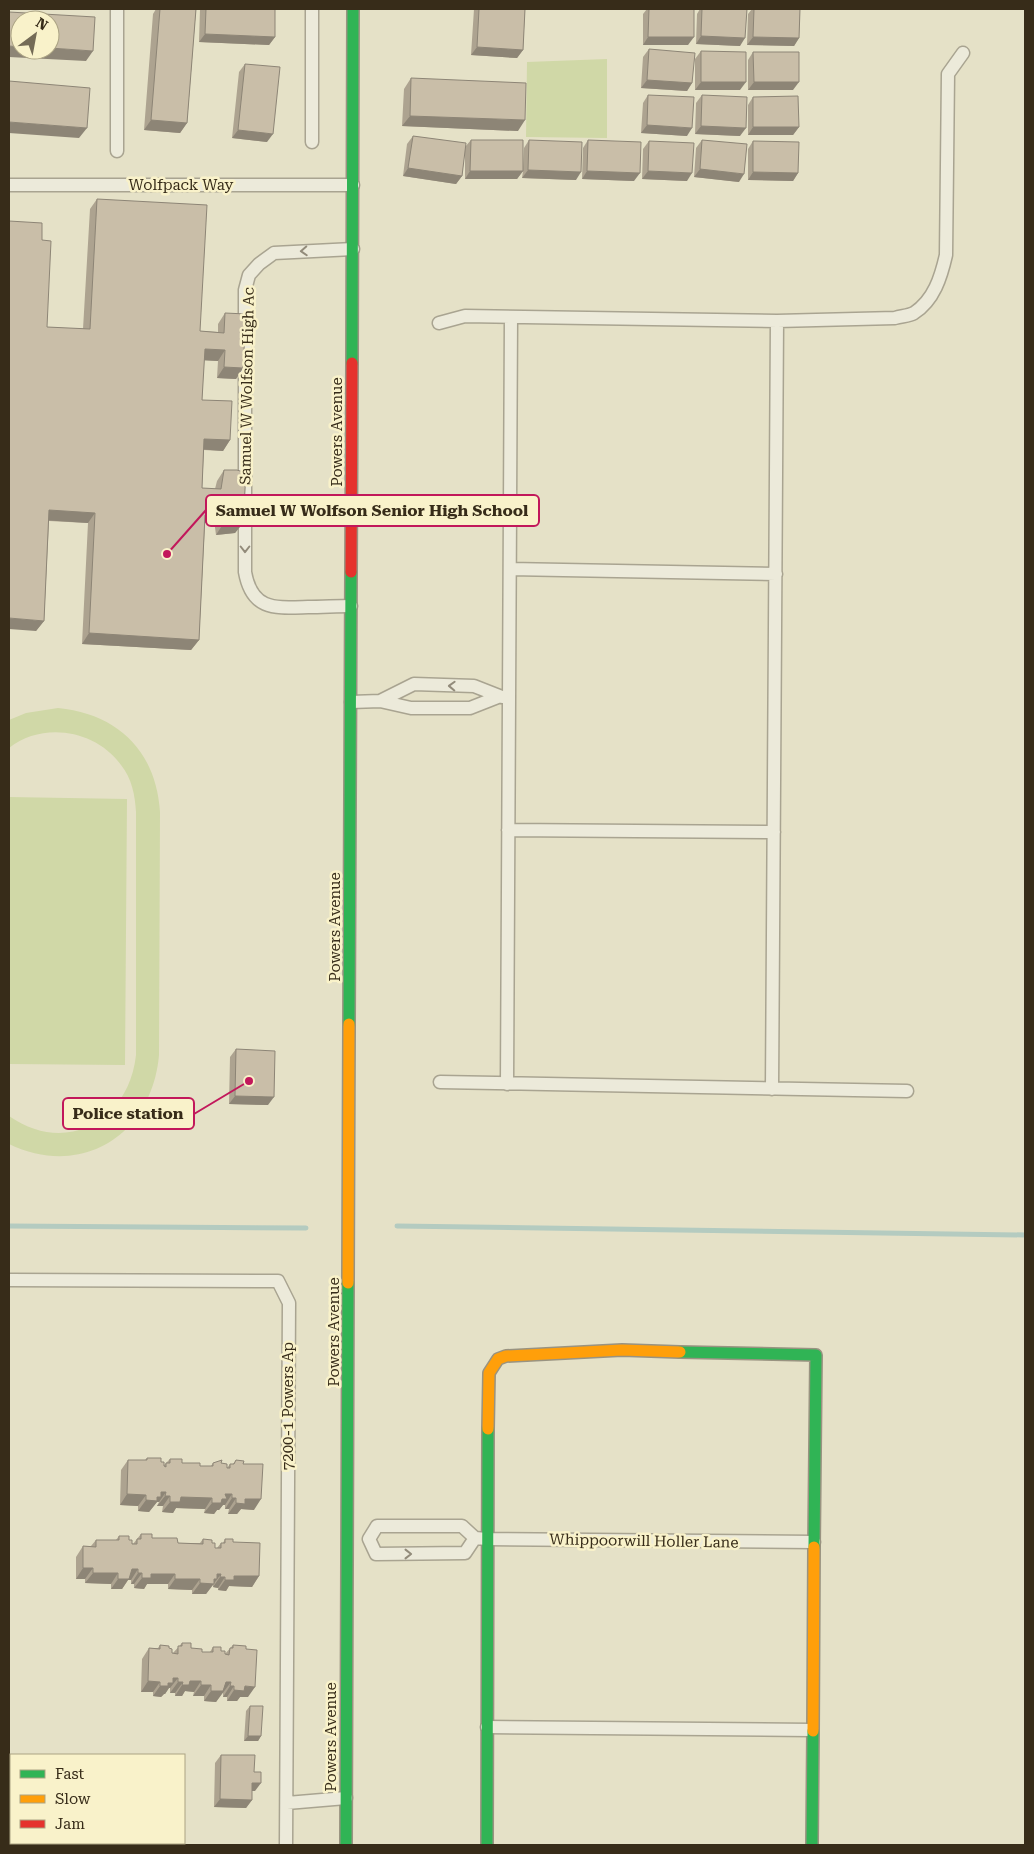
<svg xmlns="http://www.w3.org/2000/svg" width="1034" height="1854" viewBox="0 0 1034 1854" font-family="'Roboto Serif',serif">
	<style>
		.green { fill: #d0d8a7 }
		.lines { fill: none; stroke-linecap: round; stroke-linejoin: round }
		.stream { stroke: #b4cbc0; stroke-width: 5 }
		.street-casing { stroke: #a9a491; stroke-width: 15 }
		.fast-casing { stroke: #999381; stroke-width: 14 }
		.slow-casing { stroke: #999381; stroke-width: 14 }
		.jam-casing { stroke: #999381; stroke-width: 14 }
		.street { stroke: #eceada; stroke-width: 12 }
		.fast { stroke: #30b455; stroke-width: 11 }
		.slow { stroke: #ff9f0a; stroke-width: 11 }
		.jam { stroke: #e5322d; stroke-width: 11 }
		.wall { fill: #ada390 }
		.shaded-wall { fill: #8d8576 }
		.building { fill: #c9bea8; stroke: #8d8576 }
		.oneway { stroke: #928b7a }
		.labels { text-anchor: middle; stroke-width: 5; stroke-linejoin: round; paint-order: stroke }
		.street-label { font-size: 15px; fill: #372c19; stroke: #f9f2ca }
		.leader { fill: none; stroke: #c2185b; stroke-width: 2 }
		.callout-dot { fill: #c2185b; stroke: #f9f2ca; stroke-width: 2 }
		.callout { fill: #f9f2ca; stroke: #c2185b; stroke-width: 2 }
		.callout-label { font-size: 16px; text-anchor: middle; font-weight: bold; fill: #372c19 }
	</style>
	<rect width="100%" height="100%" fill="#e5e1c7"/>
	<path class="green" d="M607,59v79l-81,-1 1,-75z
		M58,708c60,6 98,43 102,104l-1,243c-7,80 -77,124 -150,89v-28c57,40 120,5 127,-61v-243c-1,-17 -4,-33 -15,-47 -25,-35 -78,-44 -112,-17v-28l17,-7z
		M9,797l118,2 -2,266 -116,-1z"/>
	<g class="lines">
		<path class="stream" d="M9,1226l297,2
			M397,1226l628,9"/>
		<g class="street-casing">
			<path id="street" d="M312,142v-133
				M117,151v-142
				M9,185h344
				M439,323l26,-7 312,5 118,-3c6,-2 14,-2 19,-5 20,-13 27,-36 32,-58l2,-181 15,-21
				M510,569l266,5
				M351,606c-14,0 -29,1 -43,1 -33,1 -56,4 -63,-35v-282l4,-15 10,-11 15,-11 79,-4
				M380,701l34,-17 60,2 28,11
				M351,702l29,-1 31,7h59l28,-11
				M508,830l266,2
				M440,1082l467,9
				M507,1084l4,-767
				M772,1089l5,-768
				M9,1280l269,1 11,22 -3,542
				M369,1539l8,-13h85l13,12 12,1 327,3
				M369,1539l7,15 89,-1 10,-15
				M487,1727l325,3
				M287,1803l59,-5"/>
		</g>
		<g class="fast-casing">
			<path id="fast" d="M352,363l1,-354
				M349,1024l2,-452
				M680,1352l136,3 -2,192
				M346,1845l2,-562
				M487,1845l1,-416
				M812,1845l1,-114"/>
		</g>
		<g class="slow-casing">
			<path id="slow" d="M348,1283l1,-259
				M488,1429l1,-56 9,-14 8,-3 116,-6 58,2
				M813,1731l1,-184"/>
		</g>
		<g class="jam-casing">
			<path id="jam" d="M351,572l1,-209"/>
		</g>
		<use href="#street" class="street"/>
		<use href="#fast" class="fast"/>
		<use href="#slow" class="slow"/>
		<use href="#jam" class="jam"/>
	</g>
	<path class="wall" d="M156,9h40l-9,114 -7,10 -36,-3 9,-116z
		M200,9h75v28l-6,8 -70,-3z
		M474,9h51l-2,41 -6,8 -46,-3z
		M647,9h47l-6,36h-45v-31z
		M700,9h47l-7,37 -44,-2 1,-30z
		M752,9h48l-1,29 -5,8 -47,-1 1,-31z
		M649,49l43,34 -5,8 -46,-3 2,-31z
		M701,51l39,39h-45v-31z
		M753,52l40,38h-45v-30z
		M245,64l22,78 -35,-4 7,-66z
		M411,78l107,53 -116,-5 2,-37z
		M648,95l39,41 -46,-3 2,-30z
		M702,95l38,41 -45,-2 1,-31z
		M753,97l46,30 -6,8h-45v-30z
		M413,136l52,11 6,-7 52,27 1,-19 5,-8 47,40 -54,-2 1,-7 -6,8h-52v-29l-3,26 -6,8 -53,-8 4,-32z
		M588,140l46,41 -52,-2 1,-31z
		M702,140l37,42 -45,-5 2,-29z
		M649,141l38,40 -45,-2 1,-30z
		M753,141l45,32 -5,8 -45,-1v-31z
		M97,199l103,132 18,1v-8l7,-11 18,55 -7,11 -19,-1 1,-17 -14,-1 -2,40 28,40 -7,11 -19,-1 -2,38 13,1 2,-8 7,-11 19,53 -8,10 -19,2 -2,-15 -9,3 -6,117 -8,10 -109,-6 6,-121 -39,-2 -5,100 -8,10 6,-391 5,87 36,2 7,-120z
		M236,1049l32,56 -39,-1 1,-47z
		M147,1458l14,4 3,3 6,-6 12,4 18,3h11l2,-3h8l6,5 3,-4h3l3,-4 7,4 11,46 -13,-1 -4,5h-9l1,-5h-4v-4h-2l-4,5h-2l-3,4 -10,-1 1,-4 -29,-1 -3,5 -11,-1 1,-6h-6l2,-4h-2l-8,10 -11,-1v-5l-18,-1 1,-35 7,-10h17z
		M141,1534l11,4 26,5h22l3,-4 9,4 3,5h2l4,-5h2l2,-4 8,3 26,34 -7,11 -23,-1 -3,5 -8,-1v-2l-5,-1v-2l-7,9h-14v-4l-24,-1v-5h-21l-3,5 -10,-1v-4h-3v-4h-3l-6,9h-11v-5l-26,-1v-4h-9v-22l7,-11h8l5,-6h20l3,-4 10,4 4,4z
		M182,1643l9,5 11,4h8l3,-5 8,4 4,3 8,-9 15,52h-8l-3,4h-10v-4h-4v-4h-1l-6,9 -12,-1v-5h-11l1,-4 -9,-1 -3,5h-7v-3h-5v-5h-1l-4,6h-1l-3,3 -8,-1v-4h-12l1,-33 7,-11h9l2,-3 9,3 3,5h1z
		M250,1706l11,30 -3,5h-14l2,-30z
		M221,1755l34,36h-3v9l-6,8 -32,-1 1,-44z"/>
	<path class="shaded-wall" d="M205,34l70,3 -6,8 -70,-3z
		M701,36l44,2 -5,8 -44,-2z
		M648,37h46l-6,8h-45z
		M753,37l46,1 -5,8 -47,-1z
		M9,46l11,1v3h30v-2l43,3 -7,10 -77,-4z
		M477,47l46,3 -6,8 -46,-3z
		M647,80l45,3 -5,8 -46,-3z
		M701,82h45l-6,8h-45z
		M754,82h45l-6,8h-45z
		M410,116l115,4 -7,11 -116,-5z
		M151,120l36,3 -7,10 -36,-3z
		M9,122l78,6 -8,10 -70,-5z
		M647,125l45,3 -5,8 -46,-3z
		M701,126l45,2 -6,8 -45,-2z
		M753,127h46l-6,8h-45z
		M238,130l35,4 -6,8 -35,-4z
		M408,168l54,8 -6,8 -53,-8z
		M700,169l44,5 -5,8 -45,-5z
		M528,170l53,2 -5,8 -54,-2z
		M470,171h53l-6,8h-52z
		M587,171l53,2 -6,8 -52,-2z
		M648,171l44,2 -5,8 -45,-2z
		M753,172l45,1 -5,8 -45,-1z
		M205,349l20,1 -7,11 -21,-1z
		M224,367l19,1 -7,11 -19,-1z
		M204,439l26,1 -7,11 -26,-2z
		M222,509l-8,11 -16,5 7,-10z
		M49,510l46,3 -7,10 -46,-3z
		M243,523l-8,10 -19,2 7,-11z
		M9,618l35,3 -8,10 -27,-2z
		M89,633l110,7 -8,10 -109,-6z
		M235,1096l39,1 -6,8 -39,-1z
		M161,1492h5l-7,10h-2l-8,10 -11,-1 8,-11z
		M127,1494l19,1 -8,11 -18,-1z
		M225,1494h7l-7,11h-2l-4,5h-2l-3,4 -10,-1 8,-10z
		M165,1496h5l-7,10h-6z
		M181,1497l31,1 -7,11 -29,-1 -3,5 -11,-1 8,-10z
		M232,1498h4l-7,11h-4z
		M245,1499h16l-7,11 -13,-1 -4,5h-9l8,-11z
		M83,1568h10l-8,11h-9z
		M132,1569h6l-7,11h-3l-6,9h-11l7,-10z
		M93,1573h25l-7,11 -26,-1z
		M138,1573h4l-8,11h-3z
		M151,1574h24l-7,10h-21l-3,5 -10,-1 8,-10z
		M217,1574h4l-15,20h-14l8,-11z
		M234,1576h25l-7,11 -23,-1 -3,5 -8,-1 7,-10z
		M220,1577h5l-7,11 -5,-1z
		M175,1579h25l-8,11 -24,-1z
		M173,1678h5l-8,10h-1l-4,6h-1l-3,3 -8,-1 7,-10z
		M148,1681l12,1 -7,10h-12z
		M190,1681h11l-7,11 -9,-1 -3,5h-7l7,-11z
		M178,1682h5l-8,11h-5z
		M226,1682h5l-15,20 -12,-1 7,-10z
		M201,1685h10l-7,11h-11z
		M230,1686h4l-7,11h-4z
		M245,1686l10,1 -7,10h-8l-3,4h-10l7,-11z
		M248,1736h13l-3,5h-14z
		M252,1783h9l-6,8h-9z
		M220,1799l32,1 -6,8 -32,-1z"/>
	<path class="building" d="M160,9h36l-9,114 -36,-3z
		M206,9h69v28l-70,-3z
		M479,9h46l-2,41 -46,-3z
		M649,9h45v28h-46z
		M702,9h45l-2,29 -44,-2z
		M754,9h46l-1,29 -46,-1z
		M9,12l86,5 -2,34 -43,-3v-28h-30v27l-11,-1z
		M649,49l46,4 -3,30 -45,-3z
		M701,51l45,1v30h-45z
		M753,52h46v30h-45z
		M245,64l35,3 -7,67 -35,-4z
		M411,78l115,5 -1,37 -115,-4z
		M9,81l81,7 -3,40 -78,-6z
		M648,95l46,2 -2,31 -45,-3z
		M702,95l45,2 -1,31 -45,-2z
		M798,96l1,31h-46v-30z
		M413,136l53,7 -4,33 -54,-8z
		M471,140h52v31h-53z
		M529,140l53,2 -1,30 -53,-2z
		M588,140l53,2 -1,31 -53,-2z
		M702,140l45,4 -3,30 -44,-5z
		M649,141l45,2 -2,30 -44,-2z
		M753,141l46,1 -1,31 -45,-1z
		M97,199l110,6 -7,126 24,2 1,-20 21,1 -3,54 -19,-1 1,-17 -20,-1 -3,51 30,1 -2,39 -26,-1 -2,49 19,1 3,-19h13l9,3 -3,50 -20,1 -1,-15 -17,6 -6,125 -110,-7 6,-120 -46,-3 -5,111 -35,-3v-397l33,2v17l9,1 -4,86 43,2z
		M236,1049l39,2 -1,46 -39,-1z
		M147,1458h14v4h3v4l2,1v-4h4v-4h12v4h18v3h13v-3l9,-3 -1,3 6,1v4h3v-4h4l2,-4 8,1 -1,3h20l-2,35h-16v5l-9,-1v-5h-4v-4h-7l2,5h-5l-1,4h-9v-5l-31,-1 -1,5h-10v-6h-5l1,-4h-5v5h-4v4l-11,-1v-5l-19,-1 1,-34h19z
		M141,1534h11v4h25l1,5 25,1v-5l9,1v3h3v5h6v-5h4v-4h8v3l27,1 -1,33h-25v4h-9v-3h-5l1,-3h-4v5h-3v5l-14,-1v-4h-25v-5h-24v4h-9v-5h-4v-4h-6l-3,10h-11v-6h-25v-5h-10v-22l13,1v-7h23v-4h10v4h3v4h5v-5h4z
		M182,1643h9v5l11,1v3h11v-5h8v4h4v3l4,1 1,-7h3v-3l13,1v3l11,1 -2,37 -10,-1 -1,5 -10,-1v-4h-4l1,-4h-5l-3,9h-12v-6h-10v-4h-11l-1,4h-7l1,-3h-5v-4h-5v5h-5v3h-8v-4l-12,-1 1,-33 11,1v-4l9,1v2l3,1v4l6,1v-8h4z
		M250,1706h13l-2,30h-13z
		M221,1755h34l-1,17h7v11h-9v17l-32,-1z"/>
	<defs><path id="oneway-chevron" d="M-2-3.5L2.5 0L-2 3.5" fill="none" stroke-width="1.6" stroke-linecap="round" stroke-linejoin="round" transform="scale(1.25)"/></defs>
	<g class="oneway">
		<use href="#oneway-chevron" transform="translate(304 251) rotate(177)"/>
		<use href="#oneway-chevron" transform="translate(245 549) rotate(90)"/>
		<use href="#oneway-chevron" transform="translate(452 686) rotate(-178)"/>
		<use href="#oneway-chevron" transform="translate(408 1554)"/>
	</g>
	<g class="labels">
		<g class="street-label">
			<text x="181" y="190">Wolfpack Way</text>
			<text transform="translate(247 386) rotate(-89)" y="5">Samuel W Wolfson High Ac</text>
			<text transform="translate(337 432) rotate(-90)" y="5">Powers Avenue</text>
			<text transform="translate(335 927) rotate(-90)" y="5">Powers Avenue</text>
			<text transform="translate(334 1332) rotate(-90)" y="5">Powers Avenue</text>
			<text transform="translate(288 1406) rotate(-90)" y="5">7200-1 Powers Ap</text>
			<text transform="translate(644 1541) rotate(1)" y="5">Whippoorwill Holler Lane</text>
			<text transform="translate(331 1737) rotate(-90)" y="5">Powers Avenue</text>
		</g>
	</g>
	<path class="leader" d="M167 554L206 510M249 1081L194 1114"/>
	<g class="callout-dot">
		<circle cx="167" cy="554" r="5"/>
		<circle cx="249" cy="1081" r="5"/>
	</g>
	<g class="callout">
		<rect x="206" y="495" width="333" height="31" rx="5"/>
		<rect x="63" y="1098" width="131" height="31" rx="5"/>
	</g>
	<g class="callout-label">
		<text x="372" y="516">Samuel W Wolfson Senior High School</text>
		<text x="128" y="1119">Police station</text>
	</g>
	<rect width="1034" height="1854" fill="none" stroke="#372c19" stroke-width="20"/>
	<rect x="10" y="1754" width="175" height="90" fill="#f9f2ca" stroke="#aba383"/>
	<rect x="20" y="1770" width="25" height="8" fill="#30b455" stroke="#aba383"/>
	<text x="55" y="1779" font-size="15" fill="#372c19">Fast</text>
	<rect x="20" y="1795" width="25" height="8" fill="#ff9f0a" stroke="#aba383"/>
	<text x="55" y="1804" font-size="15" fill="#372c19">Slow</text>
	<rect x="20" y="1820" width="25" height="8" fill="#e5322d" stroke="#aba383"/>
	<text x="55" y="1829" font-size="15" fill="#372c19">Jam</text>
	<g transform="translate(35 35) rotate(32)"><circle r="24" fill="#f9f2ca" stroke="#aba383"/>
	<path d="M0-4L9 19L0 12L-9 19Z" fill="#746b56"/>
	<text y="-8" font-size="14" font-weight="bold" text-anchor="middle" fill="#372c19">N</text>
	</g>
</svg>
